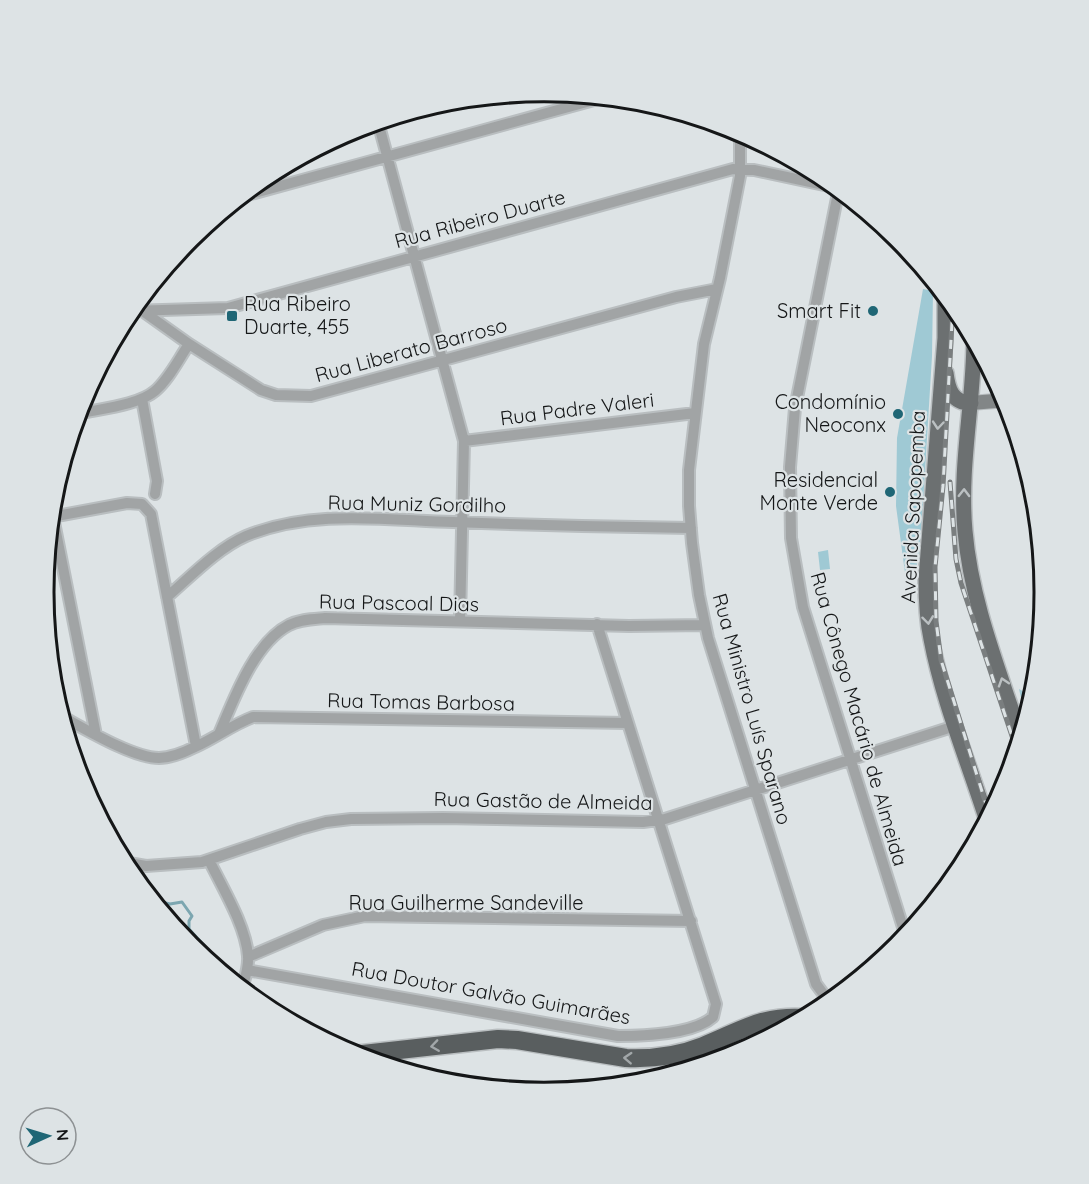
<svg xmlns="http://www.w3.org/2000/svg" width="1089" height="1184" viewBox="0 0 1089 1184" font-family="Quicksand,sans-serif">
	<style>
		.green { fill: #9fc9d4 }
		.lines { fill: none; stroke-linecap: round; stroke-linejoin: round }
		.stream { stroke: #7ca6b0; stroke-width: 3 }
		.street-casing { stroke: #b9bec0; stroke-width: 14 }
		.secondary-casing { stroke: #b9bec0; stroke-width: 16 }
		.primary-casing { stroke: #b9bec0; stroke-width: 18 }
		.highway-casing { stroke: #b9bec0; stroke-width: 21 }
		.street { stroke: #a1a4a5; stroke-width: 10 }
		.secondary { stroke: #828687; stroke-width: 14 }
		.primary { stroke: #6c7071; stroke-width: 15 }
		.highway { stroke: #595e5f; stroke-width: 18 }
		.rail-casing { stroke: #7a7e7f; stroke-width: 5 }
		.rail { stroke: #dde3e5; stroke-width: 3; stroke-dasharray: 9; stroke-linecap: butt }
		.oneway { stroke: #bbc0c2 }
		.oneway2 { stroke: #a2a7a9 }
		.poi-dot { fill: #1f6675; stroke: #dde3e5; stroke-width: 2 }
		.labels { text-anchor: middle; stroke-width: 4.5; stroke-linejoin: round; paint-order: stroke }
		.street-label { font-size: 20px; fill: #151718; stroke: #dde3e5 }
		.poi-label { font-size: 20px; fill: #151718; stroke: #dde3e5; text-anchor: end }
		.rim { fill: none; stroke: #151718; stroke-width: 3 }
	</style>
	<rect width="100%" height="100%" fill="#dde3e5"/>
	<path class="green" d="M923,289l10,2 -1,65 -11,181 -6,41 -9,2 -10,-74 1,-68z
		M828,550l2,19 -10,1 -2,-18z
		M1019,689l7,4 9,-2 -6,23 -5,-3z"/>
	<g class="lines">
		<path class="stream" d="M153,900l17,4 12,-2 10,14 -3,5v8l30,33"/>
		<g class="street-casing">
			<path id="street" d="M378,122l86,319 -4,180
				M740,131v45l-20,102 -16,66 -15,126v36l3,37 7,52 9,43 108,346 14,19
				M839,188l-44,220 -5,59 1,71 12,69 103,330
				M240,197l365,-100
				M130,311l98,-3 505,-139 21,1 84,18
				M144,312l45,32 72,46 15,5 35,1 365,-99 41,-8
				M142,399l15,82 -2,13
				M78,414c21,-5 61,-9 77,-23 14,-12 23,-31 34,-47
				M464,441l231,-28
				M51,517l76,-14 15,1 9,10 45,232
				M53,517l43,218
				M167,597c23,-20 51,-49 79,-61 65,-27 139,-16 207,-14 79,3 159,5 238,6
				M61,716c24,13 72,42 98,42 12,0 26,-6 36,-11 20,-9 37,-22 58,-30l374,6
				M219,734c15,-35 35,-91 70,-109 11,-6 24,-6 36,-7l304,8 76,-1
				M209,860c13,27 37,66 39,96 1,11 -3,22 -6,33
				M123,862l23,4 56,-4 98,-33 26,-7 25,-3 92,-1 200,4 22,-3 290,-93
				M248,957l75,-32 42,-9 326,5
				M247,970l371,66c25,0 76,-2 95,-19l3,-13 -119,-380"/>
		</g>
		<g class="secondary-casing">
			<path id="secondary" d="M971,403l36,-3"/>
		</g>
		<g class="primary-casing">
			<path id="primary" d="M945,294v44l-19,241c0,20 1,41 5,60 12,63 37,122 56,182
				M974,338c0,64 -15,129 -9,193 6,71 34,139 56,207
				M946,373c2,16 6,30 25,30"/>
		</g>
		<g class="highway-casing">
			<path id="highway" d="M354,1055l144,-16 19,1 109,18c26,1 52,-2 77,-12 38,-15 58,-31 102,-28"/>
		</g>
		<use href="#street" class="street"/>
		<use href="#secondary" class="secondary"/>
		<use href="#primary" class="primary"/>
		<use href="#highway" class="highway"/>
		<g class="rail-casing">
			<path id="rail" d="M953,304l-10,182 -8,81 1,54 5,39 49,157
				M950,482l6,77 5,24 56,168"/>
		</g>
		<use href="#rail" class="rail"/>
	</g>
	<defs><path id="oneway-chevron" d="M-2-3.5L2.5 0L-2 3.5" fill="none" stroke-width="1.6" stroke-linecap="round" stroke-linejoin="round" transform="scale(1.5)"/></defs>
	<g class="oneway">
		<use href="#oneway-chevron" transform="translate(938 425) rotate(95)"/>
		<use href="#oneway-chevron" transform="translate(964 493) rotate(-89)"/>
		<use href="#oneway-chevron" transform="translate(928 620) rotate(83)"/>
		<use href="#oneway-chevron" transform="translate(1003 682) rotate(-108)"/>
	</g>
	<g class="oneway2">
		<use href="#oneway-chevron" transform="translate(435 1046) rotate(172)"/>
		<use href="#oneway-chevron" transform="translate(628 1058) rotate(-177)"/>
	</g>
	<g class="poi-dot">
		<circle cx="873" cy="311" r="6"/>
		<rect x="226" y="310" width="12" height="12" rx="3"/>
		<circle cx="898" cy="414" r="6"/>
		<circle cx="890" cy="492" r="6"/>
	</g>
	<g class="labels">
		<g class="street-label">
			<text transform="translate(480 219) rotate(-15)" y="7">Rua Ribeiro Duarte</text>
			<text transform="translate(411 350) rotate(-15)" y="7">Rua Liberato Barroso</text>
			<text transform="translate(577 409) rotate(-7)" y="7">Rua Padre Valeri</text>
			<text transform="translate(417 504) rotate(1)" y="7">Rua Muniz Gordilho</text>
			<text transform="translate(913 507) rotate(-87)" y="7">Avenida Sapopemba</text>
			<text transform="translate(399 603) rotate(1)" y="7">Rua Pascoal Dias</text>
			<text transform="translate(421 702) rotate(1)" y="7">Rua Tomas Barbosa</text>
			<text transform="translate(752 709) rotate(74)" y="7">Rua Ministro Luís Sparano</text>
			<text transform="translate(859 719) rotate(74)" y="7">Rua Cônego Macário de Almeida</text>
			<text transform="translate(543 801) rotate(1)" y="7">Rua Gastão de Almeida</text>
			<text x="466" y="910">Rua Guilherme Sandeville</text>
			<text transform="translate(491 993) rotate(10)" y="7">Rua Doutor Galvão Guimarães</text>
		</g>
		<g class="poi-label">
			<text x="244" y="311" text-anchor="start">Rua Ribeiro<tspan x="244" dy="23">Duarte, 455</tspan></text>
			<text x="861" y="318">Smart Fit</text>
			<text x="886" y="409">Condomínio<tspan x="886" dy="23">Neoconx</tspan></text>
			<text x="878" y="487">Residencial<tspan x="878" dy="23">Monte Verde</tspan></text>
		</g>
	</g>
	<path d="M0 0H1089V1184H0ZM54 592a490 490 0 1 1 980 0a490 490 0 1 1-980 0Z" fill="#dde3e5" fill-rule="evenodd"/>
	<path class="rim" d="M54 592a490 490 0 1 1 980 0a490 490 0 1 1-980 0Z"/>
	<g transform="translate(48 1136) rotate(86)"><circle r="28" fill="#dde3e5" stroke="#8d9193" stroke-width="1.5"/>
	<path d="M0-4.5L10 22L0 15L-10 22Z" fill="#1f6675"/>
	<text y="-9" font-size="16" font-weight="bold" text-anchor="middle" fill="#151718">N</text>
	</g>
</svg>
